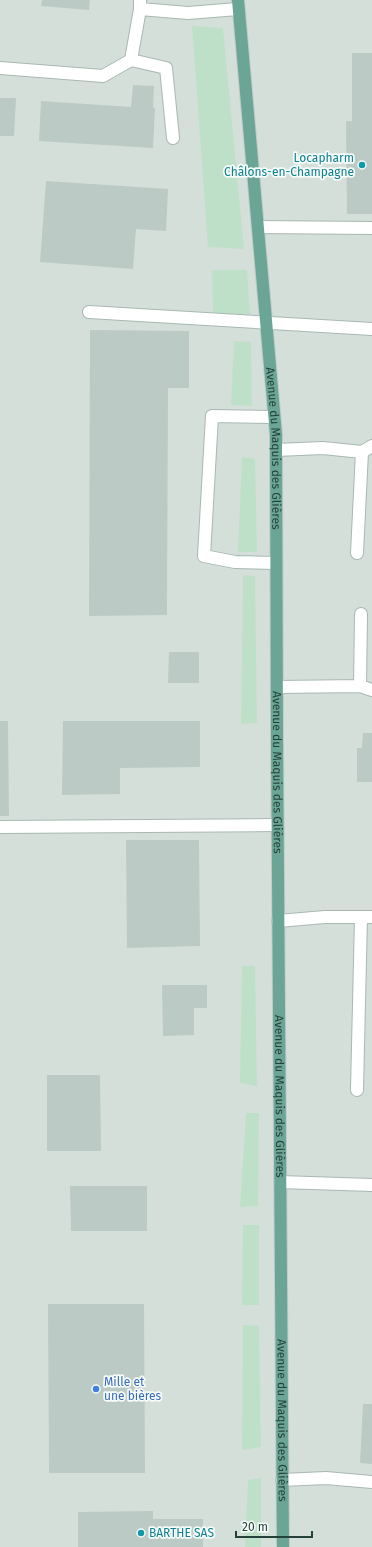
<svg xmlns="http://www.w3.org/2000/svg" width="372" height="1547" viewBox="0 0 372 1547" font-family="'Fira Sans',sans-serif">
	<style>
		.built { fill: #d4dfda }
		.green { fill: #bfe0c8 }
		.building { fill: #bbcac4 }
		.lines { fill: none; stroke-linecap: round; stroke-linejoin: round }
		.minor-casing { stroke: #a8b8b2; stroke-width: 14 }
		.major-casing { stroke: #c2cac8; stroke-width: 14 }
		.minor { stroke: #fff; stroke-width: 12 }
		.major { stroke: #6aa596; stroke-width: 12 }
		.culture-dot { fill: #0f9aa8; stroke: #f7fbf9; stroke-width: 1.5 }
		.shop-dot { fill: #3f7fe0; stroke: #f7fbf9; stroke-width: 1.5 }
		.labels { text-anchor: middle; stroke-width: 3.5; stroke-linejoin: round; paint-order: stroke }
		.culture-label { font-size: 12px; fill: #0d838f; stroke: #f7fbf9; text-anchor: end }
		.street-label { font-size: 12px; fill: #24423a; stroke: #f7fbf9 }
		.shop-label { font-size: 12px; fill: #366cbe; stroke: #f7fbf9; text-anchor: start }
	</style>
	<rect width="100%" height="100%" fill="#e6efeb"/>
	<path class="built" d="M0,0h372v1547h-372z"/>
	<path class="green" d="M192,26l31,2 21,221 -36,-2z
		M212,270h35l3,46 -37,-1z
		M234,341l17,1 1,64 -21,-1z
		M242,457l13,2 2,93h-19z
		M243,575l12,1 2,147 -16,1z
		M242,966h13l2,120 -17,-3z
		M246,1113h13l-1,93 -18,1z
		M243,1225h16v80h-17z
		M243,1325l16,1 2,121 -19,3z
		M261,1478v69h-16l3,-67z"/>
	<path class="building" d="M42,0h48l-1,10 -48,-4z
		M352,53h20v161h-25l-1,-93h6z
		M133,85l21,1 -1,22h2l-2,40 -114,-7 2,-40 90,6z
		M0,98h16l-2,38h-14z
		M46,181l122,8 -2,42 -30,-2 -3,40 -93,-7z
		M90,330l99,1v57h-21l-1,227 -78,1z
		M169,652h30v31h-31z
		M0,721h8l1,95h-9z
		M63,721h137v46l-80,1v26l-58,1z
		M363,733h9v49h-15v-34h5z
		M126,840h73l1,106 -73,2z
		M162,985h45v23h-13v27l-31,1z
		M47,1075h53l1,76h-54z
		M70,1186h77v45h-76z
		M48,1304h96l1,169h-96z
		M363,1404h9v60l-12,-1z
		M153,1511v8h50v28h-125v-35z"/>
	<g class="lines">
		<g class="minor-casing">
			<path id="minor" d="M140,0v9l48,4 50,-4
				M131,60l35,8 7,70
				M0,68l103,8 28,-16 9,-51
				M258,227l114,1
				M89,312l283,17
				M274,417l-62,-1 -8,140 31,6 41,1
				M276,450l47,-2 39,4 10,-6
				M357,553l5,-101
				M360,686l1,-72
				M277,687l83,-1 12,4
				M0,827l277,-2
				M278,921l47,-4h47
				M357,1090l4,-173
				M280,1182l92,3
				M282,1480l44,-2 46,4"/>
		</g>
		<g class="major-casing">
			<g id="major">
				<path id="s1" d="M238,0l38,435 1,306 6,806"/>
			</g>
		</g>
		<use href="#minor" class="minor"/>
		<use href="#major" class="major"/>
	</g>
	<g class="culture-dot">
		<circle cx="362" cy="165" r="4"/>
		<circle cx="141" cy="1533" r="4"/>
	</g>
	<circle class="shop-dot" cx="96" cy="1389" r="4"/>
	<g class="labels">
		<g class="culture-label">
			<text x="354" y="162">Locapharm<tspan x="354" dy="14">Châlons-en-Champagne</tspan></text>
			<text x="149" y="1537" text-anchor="start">BARTHE SAS</text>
		</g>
		<g class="street-label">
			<text dy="4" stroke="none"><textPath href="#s1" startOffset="450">Avenue du Maquis des Glières</textPath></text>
			<text dy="4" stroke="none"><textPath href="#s1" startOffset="774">Avenue du Maquis des Glières</textPath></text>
			<text dy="4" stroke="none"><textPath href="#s1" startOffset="1098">Avenue du Maquis des Glières</textPath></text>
			<text dy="4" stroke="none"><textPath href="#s1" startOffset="1422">Avenue du Maquis des Glières</textPath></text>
		</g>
		<g class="shop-label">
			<text x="104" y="1386">Mille et<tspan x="104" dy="14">une bières</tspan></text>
		</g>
	</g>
	<path d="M236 1531v6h76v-6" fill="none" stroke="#24423a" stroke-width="2"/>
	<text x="242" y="1531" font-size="12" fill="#24423a" stroke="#f7fbf9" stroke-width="3" paint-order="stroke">20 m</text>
</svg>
